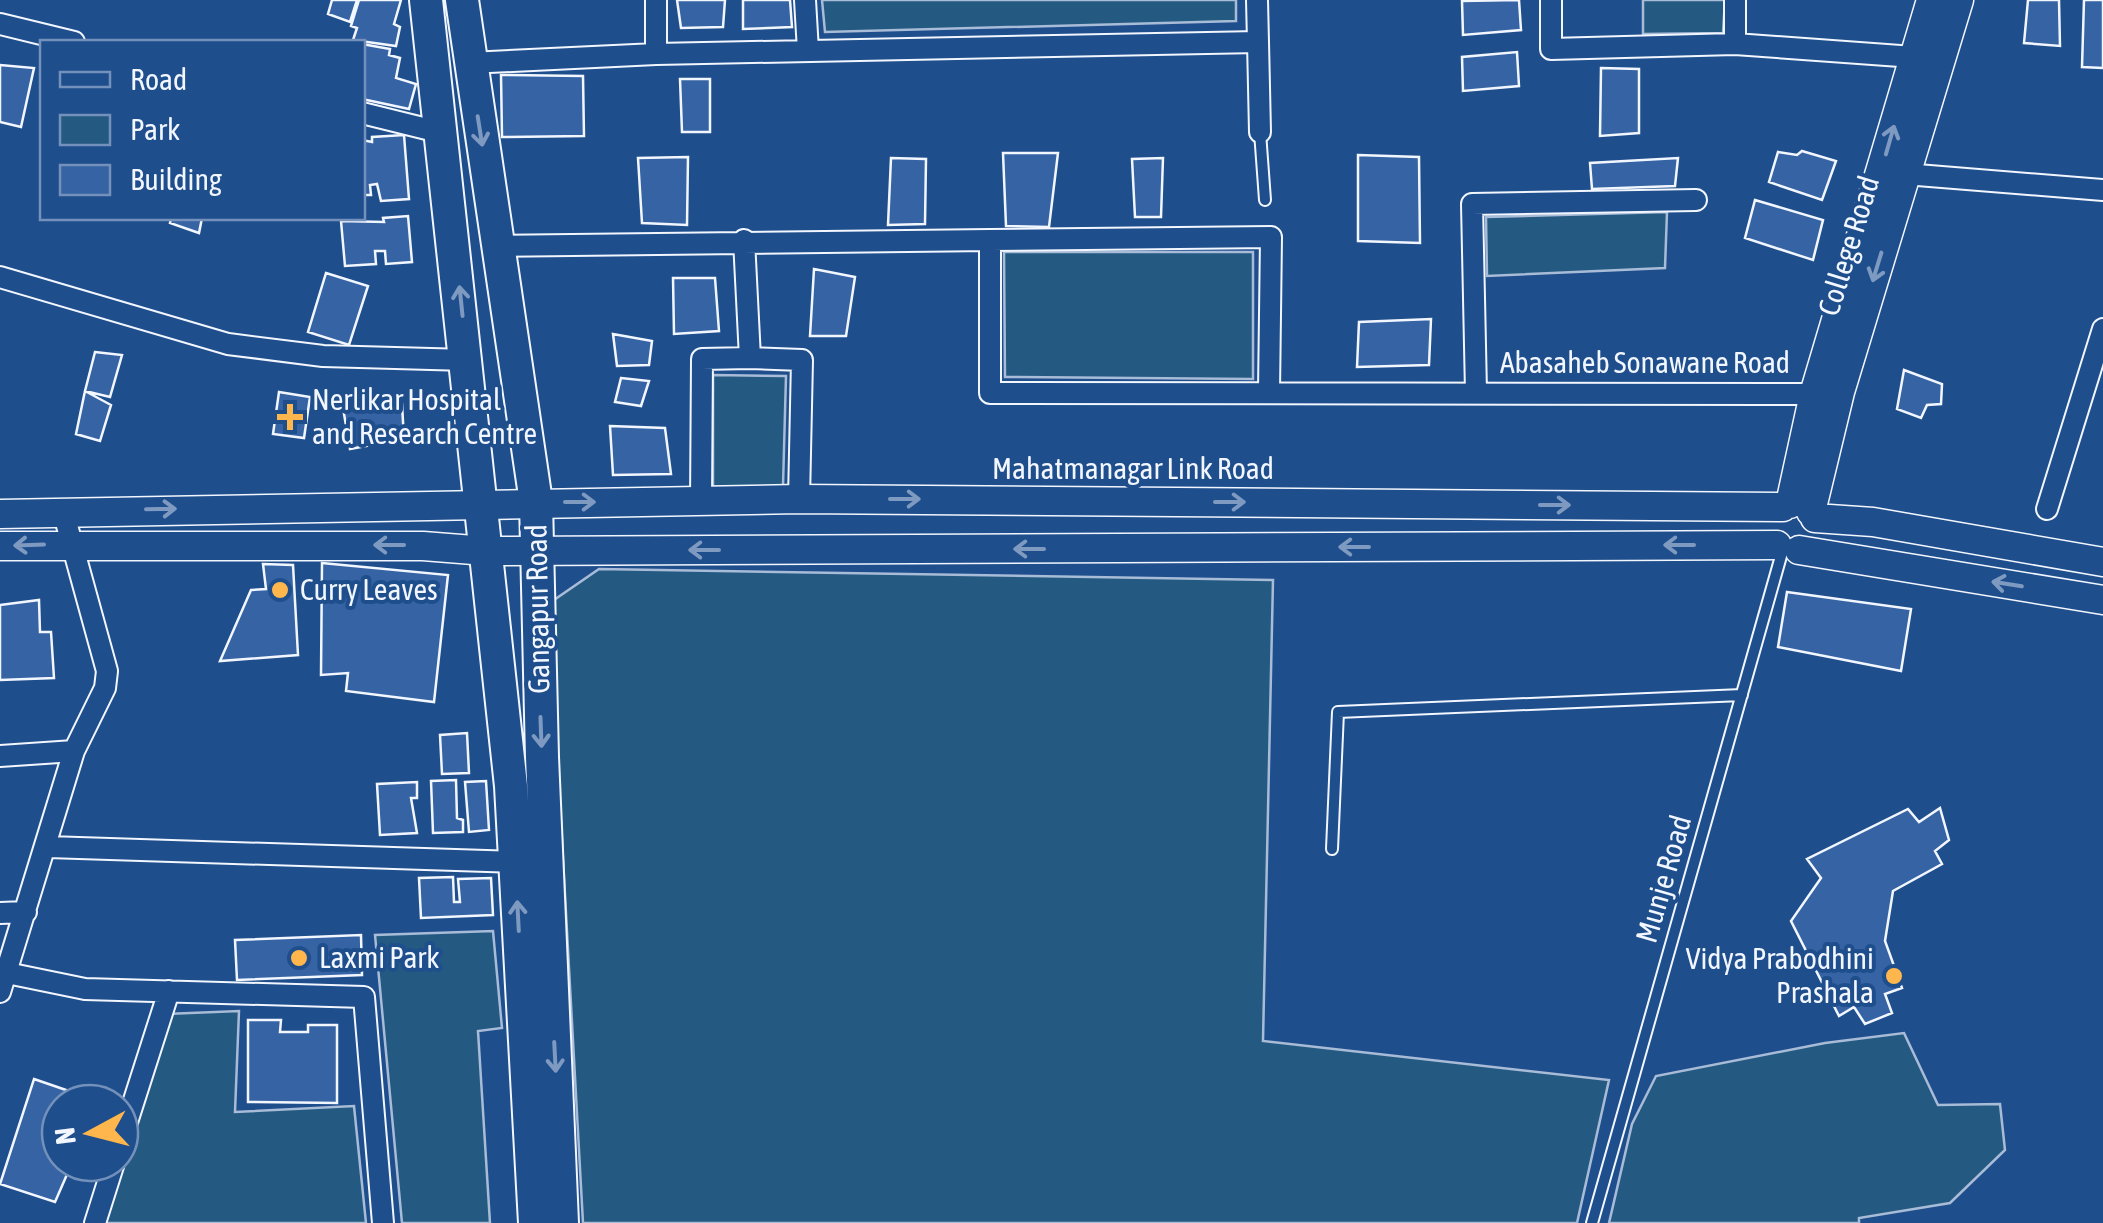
<svg xmlns="http://www.w3.org/2000/svg" width="2103" height="1223" viewBox="0 0 2103 1223" font-family="'Asap Condensed',sans-serif">
	<style>
		.green { fill: #245a82; stroke: #a8bbd7; stroke-width: 2.5 }
		.building { fill: #3563a3; stroke: #f2f6ff; stroke-width: 2.5 }
		.lines { fill: none; stroke-linecap: round; stroke-linejoin: round }
		.lane-casing { stroke: #f2f6ff; stroke-width: 14 }
		.street-casing { stroke: #f2f6ff; stroke-width: 24 }
		.secondary-casing { stroke: #f2f6ff; stroke-width: 31 }
		.primary-casing { stroke: #f2f6ff; stroke-width: 36 }
		.lane { stroke: #1f4e8c; stroke-width: 10 }
		.street { stroke: #1f4e8c; stroke-width: 20 }
		.secondary { stroke: #1f4e8c; stroke-width: 28 }
		.primary { stroke: #1f4e8c; stroke-width: 32 }
		.oneway { stroke: #7e9ac0 }
		.poi-dot { fill: #ffb74d; stroke: #1f4e8c; stroke-width: 4 }
		.labels { text-anchor: middle; stroke-width: 8; stroke-linejoin: round; paint-order: stroke }
		.street-label { font-size: 30px; fill: #f2f6ff; stroke: #1f4e8c }
		.poi-label { font-size: 30px; fill: #f2f6ff; stroke: #1f4e8c; text-anchor: start }
	</style>
	<rect width="100%" height="100%" fill="#1f4e8c"/>
	<path class="green" d="M822,0h414v21l-411,11z
		M1643,0h82l-2,33 -80,1z
		M1667,212l-2,56 -178,8 -1,-59z
		M1004,252h249v127l-248,-2z
		M713,375l73,1 -3,110 -70,1z
		M599,569l674,11 -10,461 346,39 -32,143h-994l-30,-547 1,-76z
		M493,931l9,97 -24,3 12,192h-88l-27,-288z
		M239,1011l-4,101 119,-6 12,117h-267l67,-209z
		M1904,1033l34,72 62,-1 5,46 -55,53 -91,15v5h-250l23,-99 24,-48 169,-33z"/>
	<path class="building" d="M332,0h25l-7,22 -22,-8z
		M359,0h42l-7,24 6,3 -4,19 -43,-6 4,-12 -6,-2z
		M677,0h48l-2,27 -42,1z
		M743,0h47l2,27 -49,2z
		M1519,0l2,30 -58,5 -1,-34z
		M2028,0h31l1,46 -36,-3z
		M2084,0h19v68l-21,-1z
		M362,44l28,5 -1,6 11,3 -4,20 20,6 -7,25 -47,-10z
		M1517,52l2,34 -56,5 -1,-34z
		M0,65l34,3 -13,59 -21,-5z
		M1601,68l38,1v64l-39,3z
		M501,75l82,1 1,60 -82,1z
		M680,79h30v53h-28z
		M404,135l5,64 -28,2 -4,-17 -7,1 1,10h-9v-55l10,2v-5z
		M1802,151l34,10 -14,39 -53,-18 9,-30 19,3z
		M1003,153h55l-9,74 -43,-1z
		M1358,155l61,2 1,86 -62,-2z
		M688,157l-1,68 -45,-2 -4,-65z
		M891,158l35,1 -1,65 -37,1z
		M1163,158l-2,59h-26l-3,-58z
		M1678,158l-3,28 -83,3 -2,-26z
		M1755,200l68,20 -10,40 -68,-22z
		M408,216l4,46 -26,2 -1,-13h-10l1,13 -31,2 -4,-45 43,1 -1,-4z
		M171,218h31l-3,15 -29,-10z
		M814,269l41,8 -9,59h-36z
		M326,273l42,13 -19,59 -41,-13z
		M673,278h42l4,53 -45,3z
		M1431,319l-2,46 -72,2 2,-45z
		M613,334l39,7 -3,24 -32,1z
		M95,352l27,3 -12,42 -25,-6z
		M1904,370l38,14 -1,20 -14,1 -6,13 -24,-9z
		M621,378l28,3 -8,25 -26,-4z
		M85,391l26,14 -11,36 -24,-7z
		M279,392l31,5 -6,41 -31,-4z
		M402,404l2,35 -54,10 -7,-41z
		M610,426l55,2 6,46 -58,1z
		M322,563l126,12 -14,127 -88,-11 2,-18 -27,2z
		M263,564l30,1 5,90 -78,6 31,-71 15,-1z
		M1787,592l124,17 -10,62 -123,-24z
		M39,600l1,32h11l3,46 -54,2v-75z
		M467,733l2,40 -27,1 -2,-39z
		M456,780l1,38 6,2v12l-30,1 -2,-52z
		M486,781l3,49 -20,2 -4,-50z
		M417,782v16h-6l6,35 -37,2 -3,-51z
		M1940,808l9,32 -14,11 7,13 -49,27 -8,50 17,47 -17,6 7,19 -27,11 -11,-17 -15,9 -48,-95 30,-43 -14,-19 101,-50 11,13z
		M453,877l1,25h6l-2,-23 33,-1 2,37 -72,3 -2,-40z
		M361,935l1,40 -125,5 -2,-40z
		M248,1020h33l-1,12h28v-7h29v78l-89,-1z
		M34,1079l64,22 -38,2v60h12l-17,39 -55,-18z"/>
	<g class="lines">
		<g class="lane-casing">
			<path id="lane" d="M1260,132l5,68
				M1332,849l6,-137 404,-17
				M1592,1223l191,-674"/>
		</g>
		<g class="street-casing">
			<path id="street" d="M656,0v54
				M805,0l3,51
				M1551,0v49l184,-5 179,13
				M1735,0v44
				M0,24l74,18
				M1258,42l2,90
				M469,63l187,-9 602,-12 -1,-42
				M362,113l81,20
				M1905,174l198,16
				M744,240l6,118 52,2 -3,139
				M990,240l281,-3 -2,154
				M497,246l493,-6v153l824,1
				M0,277l228,67 95,12 144,4
				M1476,392l-4,-188 224,-4
				M701,502l1,-143 48,-1
				M2047,509l56,-180
				M0,756l74,-5
				M48,847l467,15
				M0,913l26,-1
				M7,973l78,16 279,8 19,226
				M0,992l74,-241 31,-63 2,-17 -44,-160
				M120,1144l49,-153
				M95,1223l19,-60"/>
		</g>
		<g class="secondary-casing">
			<path id="secondary" d="M1790,504l24,-110 117,-394
				M1811,512l29,-120 119,-392
				M0,514l799,-15 984,8
				M1815,518l58,4 230,40
				M0,546h423l63,5 1291,-6
				M1799,550l304,50"/>
		</g>
		<g class="primary-casing">
			<path id="primary" d="M426,0l85,786 24,437
				M462,0l74,502 6,255 20,466"/>
		</g>
		<use href="#lane" class="lane"/>
		<use href="#street" class="street"/>
		<use href="#secondary" class="secondary"/>
		<use href="#primary" class="primary"/>
	</g>
	<defs><path id="oneway-shaft" d="M-6 0H5M1.5-3L5.5 0L1.5 3" fill="none" stroke-width="1.6" stroke-linecap="round" stroke-linejoin="round" transform="scale(2.5)"/></defs>
	<g class="oneway">
		<use href="#oneway-shaft" transform="translate(480 131) rotate(81)"/>
		<use href="#oneway-shaft" transform="translate(1890 140) rotate(-74)"/>
		<use href="#oneway-shaft" transform="translate(1877 267) rotate(107)"/>
		<use href="#oneway-shaft" transform="translate(461 301) rotate(-96)"/>
		<use href="#oneway-shaft" transform="translate(905 499)"/>
		<use href="#oneway-shaft" transform="translate(580 502)"/>
		<use href="#oneway-shaft" transform="translate(1230 502)"/>
		<use href="#oneway-shaft" transform="translate(1555 505)"/>
		<use href="#oneway-shaft" transform="translate(161 509) rotate(-1)"/>
		<use href="#oneway-shaft" transform="translate(29 545) rotate(178)"/>
		<use href="#oneway-shaft" transform="translate(389 545) rotate(-180)"/>
		<use href="#oneway-shaft" transform="translate(1679 545) rotate(180)"/>
		<use href="#oneway-shaft" transform="translate(1354 547) rotate(180)"/>
		<use href="#oneway-shaft" transform="translate(1029 549) rotate(180)"/>
		<use href="#oneway-shaft" transform="translate(704 550) rotate(180)"/>
		<use href="#oneway-shaft" transform="translate(2007 584) rotate(-171)"/>
		<use href="#oneway-shaft" transform="translate(541 732) rotate(88)"/>
		<use href="#oneway-shaft" transform="translate(518 916) rotate(-93)"/>
		<use href="#oneway-shaft" transform="translate(555 1057) rotate(87)"/>
	</g>
	<g class="poi-dot">
		<path d="M285 402h10v10h10v10h-10v10h-10v-10h-10v-10h10z"/>
		<circle cx="280" cy="590" r="10"/>
		<circle cx="299" cy="958" r="10"/>
		<circle cx="1894" cy="976" r="10"/>
	</g>
	<g class="labels">
		<g class="street-label">
			<text transform="translate(1849 246) rotate(-73)" y="10">College Road</text>
			<text x="1645" y="373">Abasaheb Sonawane Road</text>
			<text x="1133" y="479">Mahatmanagar Link Road</text>
			<text transform="translate(538 609) rotate(-91)" y="10">Gangapur Road</text>
			<text transform="translate(1664 879) rotate(-74)" y="10">Munje Road</text>
		</g>
		<g class="poi-label">
			<text x="312" y="410">Nerlikar Hospital<tspan x="312" dy="34">and Research Centre</tspan></text>
			<text x="300" y="600">Curry Leaves</text>
			<text x="319" y="968">Laxmi Park</text>
			<text x="1874" y="969" text-anchor="end">Vidya Prabodhini<tspan x="1874" dy="34">Prashala</tspan></text>
		</g>
	</g>
	<rect x="40" y="40" width="325" height="180" fill="#1f4e8c" stroke="#7391ba" stroke-width="2.5"/>
	<rect x="60" y="72" width="50" height="15" fill="#1f4e8c" stroke="#7391ba" stroke-width="2.5"/>
	<text x="130" y="90" font-size="30" fill="#f2f6ff">Road</text>
	<rect x="60" y="115" width="50" height="30" fill="#245a82" stroke="#7391ba" stroke-width="2.5"/>
	<text x="130" y="140" font-size="30" fill="#f2f6ff">Park</text>
	<rect x="60" y="165" width="50" height="30" fill="#3563a3" stroke="#7391ba" stroke-width="2.5"/>
	<text x="130" y="190" font-size="30" fill="#f2f6ff">Building</text>
	<g transform="translate(90 1133) rotate(263)"><circle r="48" fill="#1f4e8c" stroke="#7391ba" stroke-width="2.5"/>
	<path d="M0-8L18 38L0 25L-18 38Z" fill="#ffb74d"/>
	<text y="-15" font-size="28" font-weight="bold" text-anchor="middle" fill="#f2f6ff">N</text>
	</g>
</svg>
